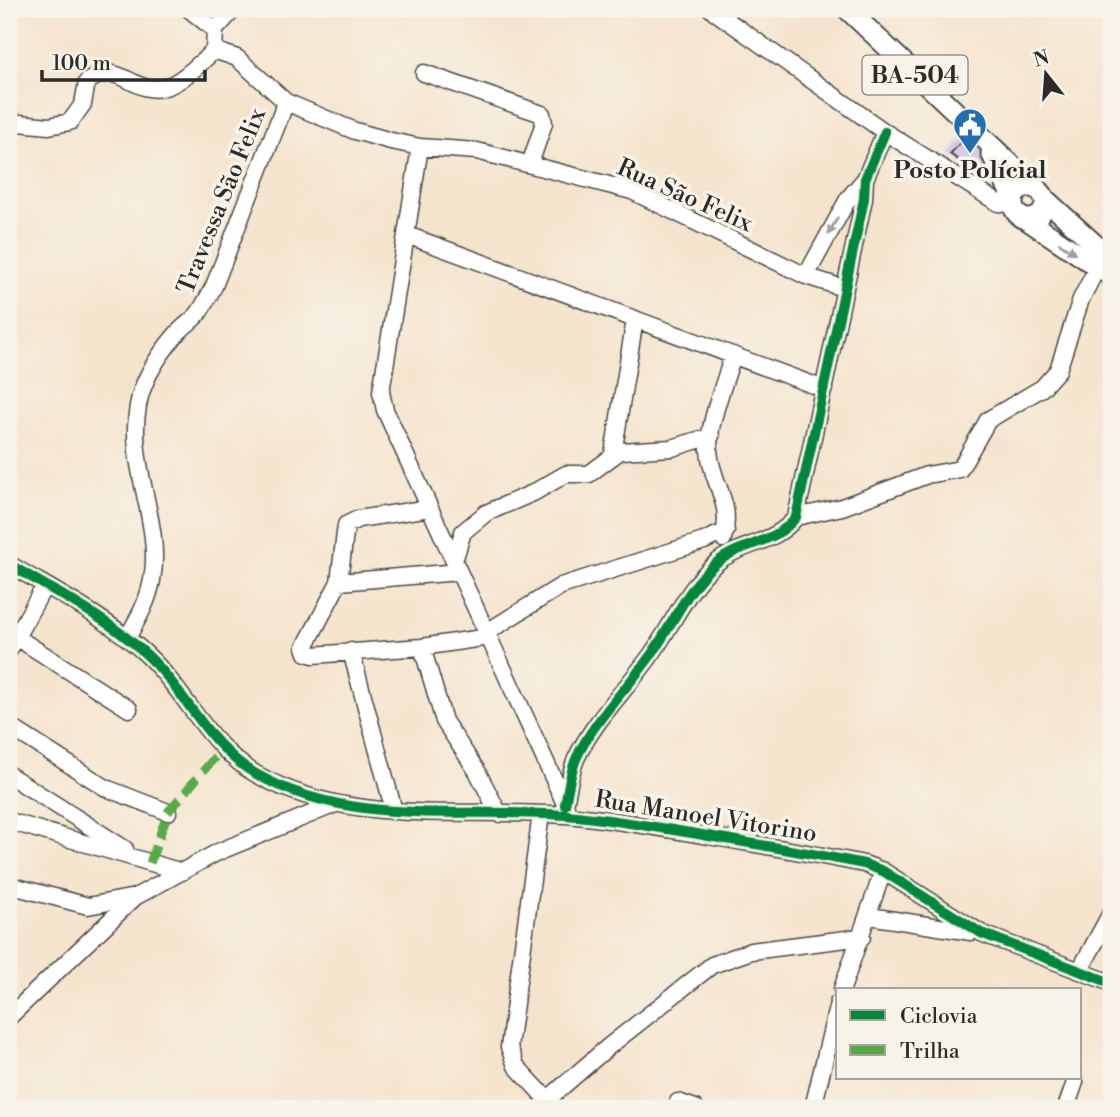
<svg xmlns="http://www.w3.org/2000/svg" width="1120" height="1117" viewBox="0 0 1120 1117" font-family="'Libre Bodoni',serif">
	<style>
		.building { fill: #b5ace0 }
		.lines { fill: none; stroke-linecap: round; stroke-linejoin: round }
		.minor-casing { stroke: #494743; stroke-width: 19 }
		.major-casing { stroke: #494743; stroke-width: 23 }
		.minor { stroke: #fff; stroke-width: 16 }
		.major { stroke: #fff; stroke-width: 19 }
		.quiet { stroke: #54ab44; stroke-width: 9; stroke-dasharray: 18 9; stroke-linecap: butt }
		.cycleway-casing { stroke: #f7f3e8; stroke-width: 15 }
		.cycleway { stroke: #00873e; stroke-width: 10 }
		.oneway { fill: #a0a0a0 }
		.labels { text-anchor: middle; stroke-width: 7; stroke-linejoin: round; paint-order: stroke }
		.shield { fill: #f7f3e8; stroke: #686764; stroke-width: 2 }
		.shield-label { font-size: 23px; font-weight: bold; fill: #2b2b2b }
		.poi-label { font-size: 24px; font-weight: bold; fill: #2b2b2b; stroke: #f7f3e8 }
		.street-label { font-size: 24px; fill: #2b2b2b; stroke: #f7f3e8 }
	</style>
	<rect width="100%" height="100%" fill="#f7f3e8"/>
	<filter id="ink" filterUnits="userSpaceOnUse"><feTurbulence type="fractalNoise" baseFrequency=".0143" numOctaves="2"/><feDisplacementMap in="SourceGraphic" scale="14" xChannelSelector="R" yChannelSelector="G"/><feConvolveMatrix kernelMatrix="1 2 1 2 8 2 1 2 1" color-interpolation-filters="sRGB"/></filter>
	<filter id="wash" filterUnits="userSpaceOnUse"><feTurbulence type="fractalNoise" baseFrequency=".00686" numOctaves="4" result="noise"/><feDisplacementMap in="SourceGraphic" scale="28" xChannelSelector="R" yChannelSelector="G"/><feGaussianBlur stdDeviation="1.57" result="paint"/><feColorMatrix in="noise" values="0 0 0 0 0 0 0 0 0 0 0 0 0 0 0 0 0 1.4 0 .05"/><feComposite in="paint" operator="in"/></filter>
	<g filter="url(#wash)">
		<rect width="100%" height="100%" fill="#f5e4cd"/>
		<g id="blocks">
			<path class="building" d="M969,133l21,23v14l-6,4 -4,1 -30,-21z"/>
		</g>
	</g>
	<g filter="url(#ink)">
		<use href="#blocks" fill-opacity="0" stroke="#494743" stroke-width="2"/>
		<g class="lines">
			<g class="minor-casing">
				<path id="minor" d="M189,9l26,21
					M711,9l174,123 113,71 15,1
					M424,73l118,41 2,9 -14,41
					M286,102l69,29 36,10 29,6 57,4 155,40 174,85 37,12
					M9,122l40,4 21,-4 13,-18 4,-22c33,-25 46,15 78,5 16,-4 37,-25 49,-37
					M420,147l-39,245 4,18 181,396
					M407,235l417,154
					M806,276l42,-77 17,-20
					M613,454l22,-135
					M430,508l-72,11 -12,6 -7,57 -34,65 2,6 6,2 109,-8 67,-10
					M796,517l46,-10 85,-32 33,-6 28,-49 54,-32 16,-18 23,-71 16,-31
					M723,539c11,-37 -12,-55 -14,-89 -1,-27 16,-68 24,-95
					M454,561l9,-29 23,-19 47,-20 33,-19h23l31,-23 52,-3 39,-12
					M9,564c46,28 97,53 137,90 40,37 61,92 110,120 95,54 206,33 310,41 47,4 95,13 142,21 52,9 104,17 156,28l19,7 98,62 130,50
					M339,582l120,-10
					M487,632l74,-46 143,-45 22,-10
					M16,637l113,72
					M127,638c11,-19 21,-36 25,-58 11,-57 -25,-113 -14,-174 4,-26 20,-50 37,-70 6,-8 16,-14 23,-22 6,-8 11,-19 16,-28l72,-184 -49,-44 -23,-8 1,-20 19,-21
					M422,647l22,74 33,50 22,43
					M9,650l36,-65
					M351,651l43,160
					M9,726l97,62 62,24
					M9,775l116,74
					M565,805c3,-15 5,-32 11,-46 18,-39 50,-69 75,-104 21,-29 36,-67 64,-91 25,-22 60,-19 81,-47l68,-318 1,-20 20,-47
					M541,814l-32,233 7,19 39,42
					M9,821l173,51
					M9,885l79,21 47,-9
					M869,916l102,16
					M1080,970l31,-57
					M842,989l41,-118
					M9,1017l126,-120 83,-45 115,-47
					M548,1099l60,-52 104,-82 39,-14 111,-14
					M678,1102l17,6
					M813,1108l25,-105
					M1066,1108l9,-26"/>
			</g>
			<g class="major-casing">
				<path id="major" d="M847,9l189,179
					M991,153l22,46
					M1013 203a16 16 0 1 1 32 0a16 16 0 1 1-32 0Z
					M1045,199l66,60
					M1024,218l87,58"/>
			</g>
			<use href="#minor" class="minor"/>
			<use href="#major" class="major"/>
			<path class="quiet" d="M150,863l18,-51 54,-63"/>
			<g class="cycleway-casing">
				<path id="cycleway" d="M9,564c46,28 97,53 137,90 40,37 61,92 110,120 95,54 206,33 310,41 47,4 95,13 142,21 52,9 104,17 156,28l19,7 98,62 130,50
					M565,805c3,-15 5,-32 11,-46 18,-39 50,-69 75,-104 21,-29 36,-67 64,-91 25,-22 60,-19 81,-47l68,-318 1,-20 20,-47"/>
			</g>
			<use href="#cycleway" class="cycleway"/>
		</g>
		<defs><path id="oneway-solid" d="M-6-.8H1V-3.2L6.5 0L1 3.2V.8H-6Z" transform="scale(1.75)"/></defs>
		<g class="oneway">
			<use href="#oneway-solid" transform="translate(833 226) rotate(119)"/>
			<use href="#oneway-solid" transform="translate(1067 248) rotate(34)"/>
		</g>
	</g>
	<defs>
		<g id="civic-pin" transform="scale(1.75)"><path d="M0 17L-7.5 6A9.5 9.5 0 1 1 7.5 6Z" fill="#1f6fb2" stroke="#f7f3e8"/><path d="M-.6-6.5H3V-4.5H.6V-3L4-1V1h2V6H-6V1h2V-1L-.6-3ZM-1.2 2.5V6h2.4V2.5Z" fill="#fff"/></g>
	</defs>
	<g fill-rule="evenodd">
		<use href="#civic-pin" x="970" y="125"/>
	</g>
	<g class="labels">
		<rect class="shield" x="862.5" y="55.5" width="105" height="39" rx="5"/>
		<g class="shield-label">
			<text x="915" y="83">BA-504</text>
		</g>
		<g class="poi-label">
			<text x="970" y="178">Posto Polícial</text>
		</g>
		<g class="street-label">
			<text transform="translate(685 195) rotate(24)" y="8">Rua São Felix</text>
			<text transform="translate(221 201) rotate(-68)" y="8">Travessa São Felix</text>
			<text transform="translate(706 816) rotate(9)" y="8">Rua Manoel Vitorino</text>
		</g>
	</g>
	<rect width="1120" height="1117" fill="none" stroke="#f7f3e8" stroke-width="35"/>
	<rect x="836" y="988" width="245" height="91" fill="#f7f3e8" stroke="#a5a39c" stroke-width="2"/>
	<rect x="850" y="1010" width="35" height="10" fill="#00873e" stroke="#a5a39c" stroke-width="2"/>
	<text x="900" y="1023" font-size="21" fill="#2b2b2b">Ciclovia</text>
	<rect x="850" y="1045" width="35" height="10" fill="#54ab44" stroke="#a5a39c" stroke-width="2"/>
	<text x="900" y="1058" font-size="21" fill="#2b2b2b">Trilha</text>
	<g transform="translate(1046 74) rotate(343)" stroke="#f7f3e8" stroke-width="5" paint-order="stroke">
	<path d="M0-5L12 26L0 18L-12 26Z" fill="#2b2b2b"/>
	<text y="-10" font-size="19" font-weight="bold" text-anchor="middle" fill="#2b2b2b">N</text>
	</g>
	<path d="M42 70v10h163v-10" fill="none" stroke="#2b2b2b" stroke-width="3.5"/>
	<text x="52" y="70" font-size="21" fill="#2b2b2b" stroke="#f7f3e8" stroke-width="5" paint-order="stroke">100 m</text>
</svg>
